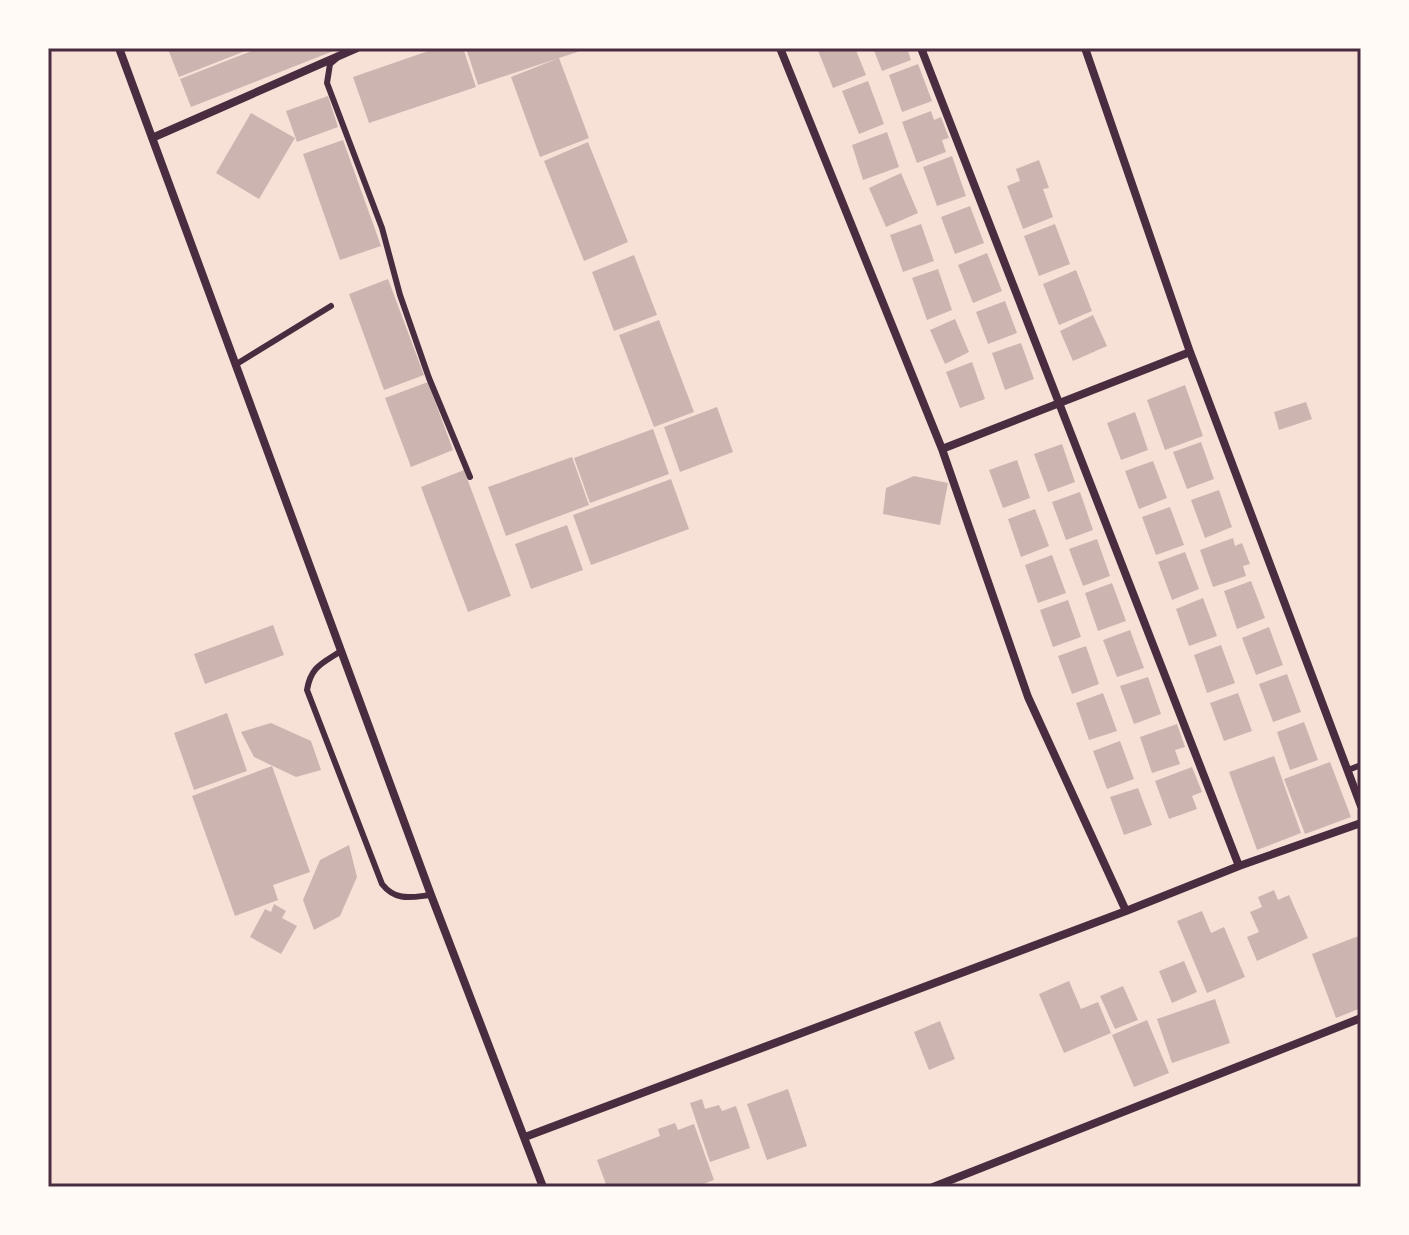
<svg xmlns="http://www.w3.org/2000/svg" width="1409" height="1235" viewBox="0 0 1409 1235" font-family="'DM Sans',sans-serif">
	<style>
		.building { fill: #ccb4b1 }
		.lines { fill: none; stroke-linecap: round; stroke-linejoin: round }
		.service { stroke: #4a2c40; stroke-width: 6 }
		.minor { stroke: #4a2c40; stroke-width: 8 }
		.neatline { fill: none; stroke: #4a2c40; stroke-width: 3 }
	</style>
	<rect width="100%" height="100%" fill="#f7e1d7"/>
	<path class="building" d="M253,48l-74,29 -11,-28 2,-1z
		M259,48h82l-150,59 -11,-28z
		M437,48h26l13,39 -107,36 -16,-46z
		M466,48h119l1,1 -108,36z
		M817,48h38l11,27 -33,13z
		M873,48h34l4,12 -29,11z
		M559,58l30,80 -49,19 -29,-80z
		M918,64l14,37 -30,11 -13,-37z
		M868,81l16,43 -25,10 -17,-43z
		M328,96l10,31 -41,15 -11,-31z
		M931,111l3,9 7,-3 8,21 -7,2 4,12 -29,11 -15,-41z
		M251,113l44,25 -36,61 -43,-26z
		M887,132l12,35 -36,13 -11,-35z
		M343,140l38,106 -41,14 -37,-106z
		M588,142l40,100 -44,19 -40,-100z
		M952,156l14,40 -29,10 -14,-39z
		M1039,160l10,28 -6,1 10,28 -30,12 -16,-43 13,-5 -4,-12z
		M901,173l17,40 -32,14 -17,-39z
		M970,206l14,37 -29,11 -14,-37z
		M921,224l13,37 -31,11 -13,-37z
		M1055,224l15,40 -31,12 -15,-40z
		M987,253l15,38 -29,12 -15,-38z
		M634,255l23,60 -43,16 -22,-59z
		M938,269l14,41 -25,10 -15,-42z
		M1076,270l16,41 -33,14 -16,-41z
		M388,279l36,96 -40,15 -35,-96z
		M1005,301l12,32 -29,11 -12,-32z
		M1093,315l14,31 -34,15 -13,-30z
		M955,319l14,33 -24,12 -15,-34z
		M659,320l35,92 -40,15 -35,-92z
		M1021,343l13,36 -29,11 -13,-37z
		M972,362l13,37 -25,9 -14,-36z
		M428,382l25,68 -42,17 -26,-69z
		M1185,385l18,51 -38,14 -18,-50z
		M1306,402l6,17 -33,11 -5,-18z
		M717,407l16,45 -53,20 -16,-45z
		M1135,412l13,38 -27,10 -14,-37z
		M653,429l16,45 -79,29 -16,-45z
		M1201,442l13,37 -27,10 -14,-37z
		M1062,444l13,38 -27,10 -14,-38z
		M572,457l17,48 -83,31 -18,-49z
		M1017,460l13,38 -27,10 -14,-38z
		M1153,461l14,37 -28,11 -14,-38z
		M464,470l47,126 -43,16 -47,-125z
		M914,476l34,7 -8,42 -57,-11 3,-26z
		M671,479l18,50 -98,36 -18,-50z
		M1219,490l13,37 -27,11 -14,-38z
		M1080,492l13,38 -27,10 -14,-38z
		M1170,507l14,38 -28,10 -14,-38z
		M1035,509l14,37 -28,11 -13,-38z
		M567,525l16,45 -52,19 -16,-45z
		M1233,538l2,8 7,-3 8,21 -7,2 3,10 -33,11 -13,-37z
		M1097,539l13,37 -27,10 -14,-37z
		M1185,552l14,37 -27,11 -14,-38z
		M1052,555l14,38 -28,10 -13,-38z
		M1251,581l14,37 -28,11 -13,-38z
		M1112,583l14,38 -28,10 -13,-38z
		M1203,598l14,38 -28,10 -13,-37z
		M1068,600l13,37 -28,10 -13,-37z
		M273,625l11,30 -79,29 -11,-30z
		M1269,627l14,38 -27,10 -14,-37z
		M1130,630l14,38 -27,9 -14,-37z
		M1221,645l14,38 -28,10 -13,-38z
		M1086,646l13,38 -27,10 -14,-38z
		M1287,674l14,38 -28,10 -14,-38z
		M1148,677l13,37 -27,10 -14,-38z
		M1103,693l14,38 -28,9 -13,-37z
		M1238,693l14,38 -28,10 -14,-38z
		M227,713l20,58 -53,19 -20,-57z
		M1304,722l14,38 -28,10 -13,-38z
		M271,723l40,18 10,29 -25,7 -42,-20 -13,-25z
		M1177,724l8,23 -10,3 5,14 -28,9 -12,-36z
		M1120,741l14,38 -27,10 -14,-38z
		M1274,756l27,77 -44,17 -28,-78z
		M1330,762l21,55 -46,17 -21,-55z
		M272,766l38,106 -37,13 5,15 -43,16 -43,-120z
		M1192,767l10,25 -10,4 5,13 -28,10 -14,-38z
		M1138,788l14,37 -28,10 -14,-38z
		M349,845l8,32 -17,39 -26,14 -11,-30 17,-40z
		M1274,890l4,10 11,-5 19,43 -51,23 -10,-24 12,-5 -9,-20 12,-5 -4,-10z
		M274,904l12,7 -4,7 15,8 -16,28 -31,-17 15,-28 6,3z
		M1202,911l9,22 13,-6 21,50 -38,16 -30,-72z
		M1361,935v73l-25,10 -24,-64z
		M1184,961l13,31 -25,11 -13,-32z
		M1069,981l12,28 17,-7 13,31 -47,20 -25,-59z
		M1123,986l15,34 -23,9 -15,-33z
		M1215,999l15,44 -58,20 -15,-44z
		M1147,1020l22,53 -35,14 -22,-52z
		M940,1021l15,38 -26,11 -15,-38z
		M788,1089l19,57 -40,14 -20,-56z
		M702,1099l3,10 14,-4 3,6 14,-5 14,42 -40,14 -20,-59z
		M675,1123l3,7 16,-6 20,56 -19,7h-88l-10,-27 63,-24 -2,-7z"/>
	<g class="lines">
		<path class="service" d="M336,59l-6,5 -3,19 55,145 18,67 29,83 41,99
			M235,365l96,-59
			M341,651c-18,12 -30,15 -34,39l75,194c14,18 30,13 49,11
			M1348,770l13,-5"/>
		<path class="minor" d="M119,48l312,847 112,292
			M780,48l162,401 86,248 98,214 113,-45 122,-43
			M921,48l318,818
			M1085,48l105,304 171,454
			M152,138l205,-90
			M942,449l248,-97
			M525,1137l601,-226
			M933,1187l428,-169"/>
	</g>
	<rect width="1409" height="1235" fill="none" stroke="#fffaf5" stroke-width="100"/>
	<rect x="50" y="50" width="1309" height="1135" class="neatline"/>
</svg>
